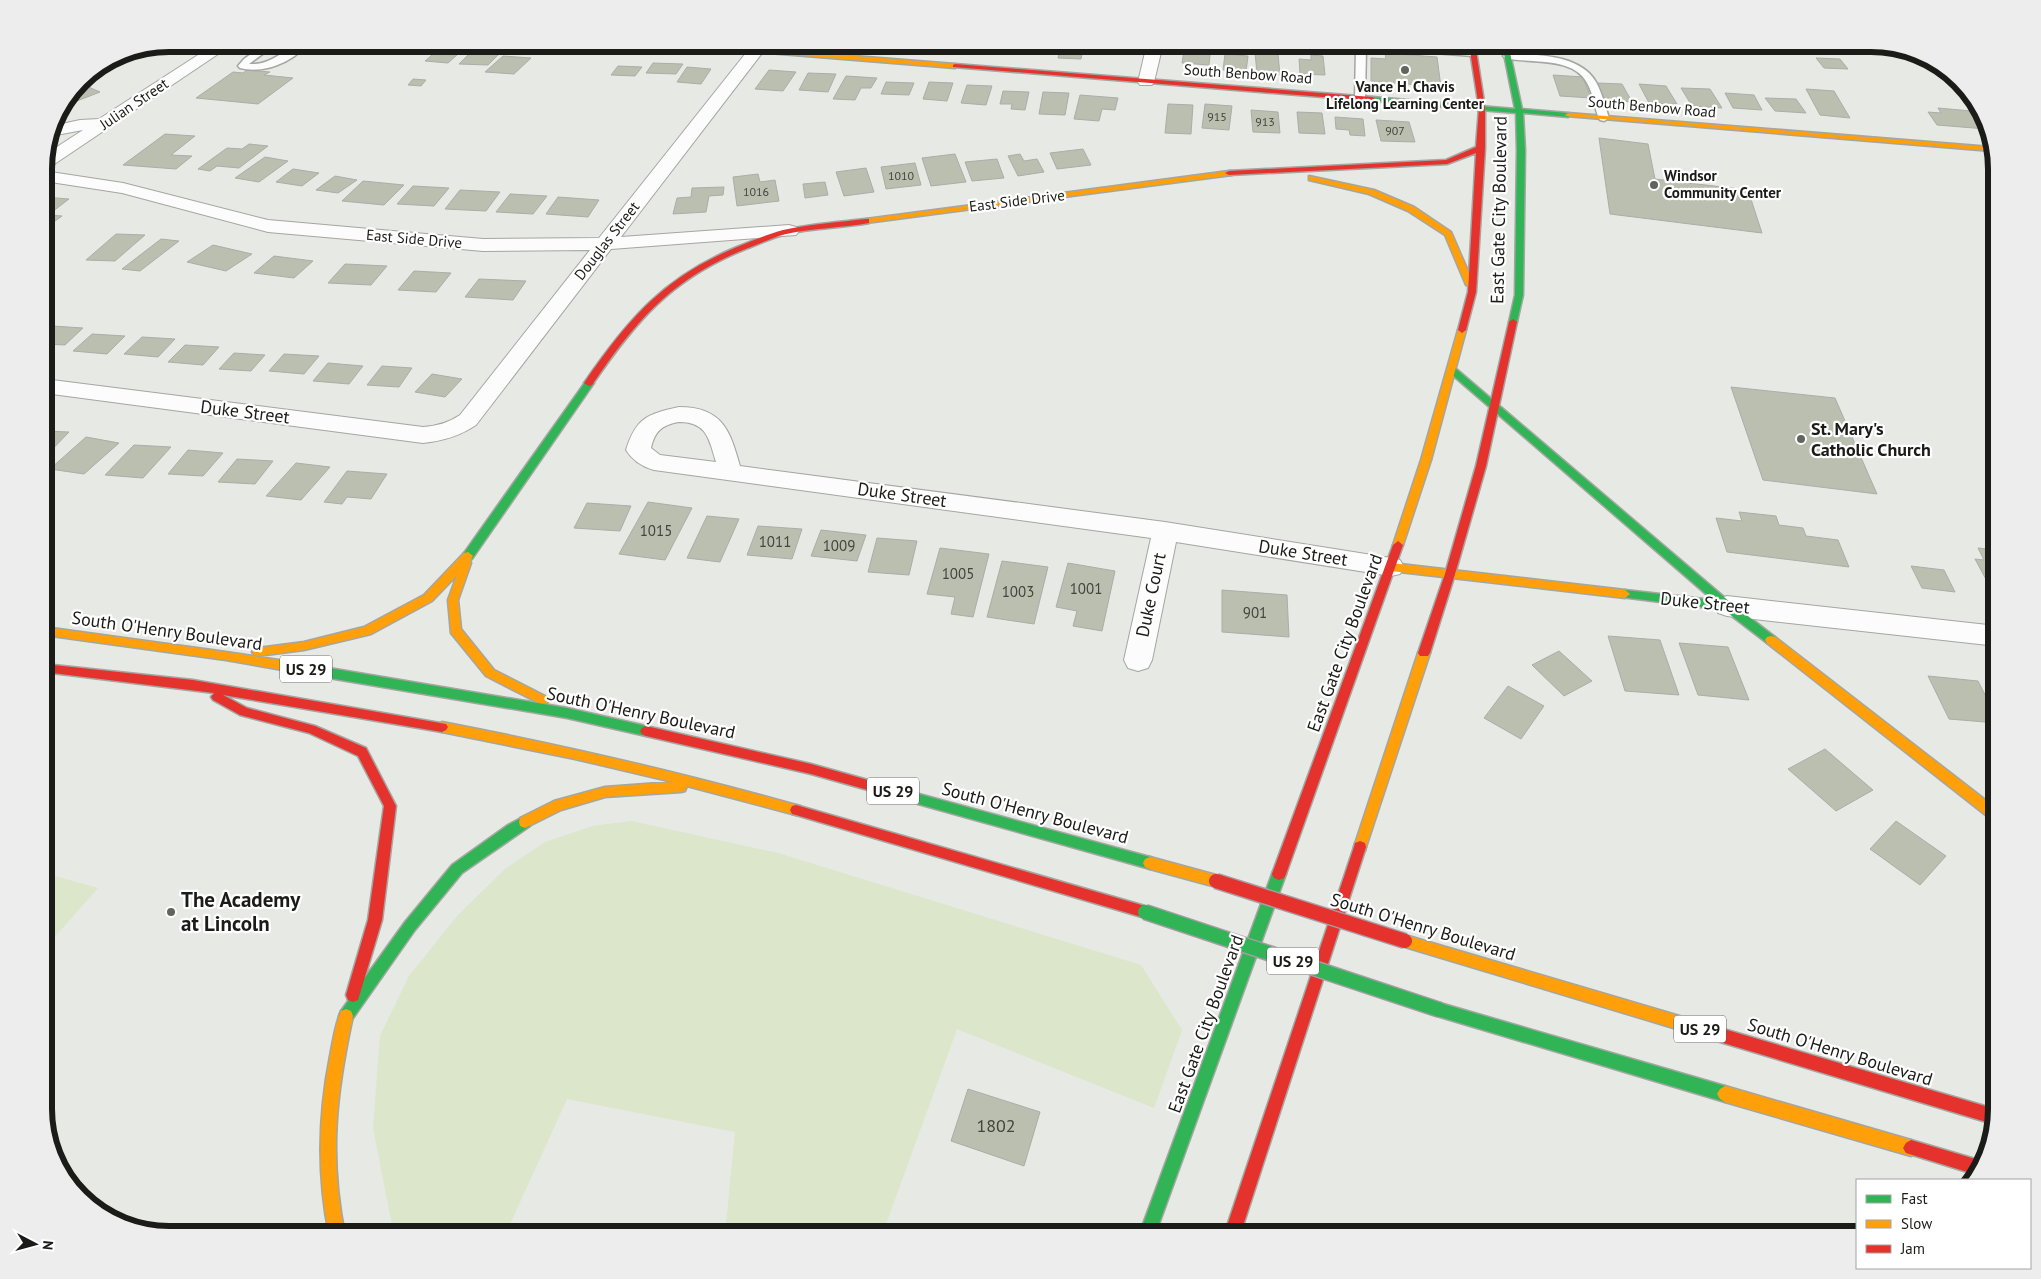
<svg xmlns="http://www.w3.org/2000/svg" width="2041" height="1279" viewBox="0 0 2041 1279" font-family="'PT Sans',sans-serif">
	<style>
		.green { fill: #dbe6ca }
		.building { fill: #babfaf; stroke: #abada9 }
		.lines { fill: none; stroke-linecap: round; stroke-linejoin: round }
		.lane-casing { stroke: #a4a6a2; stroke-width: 3 }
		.street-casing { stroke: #a4a6a2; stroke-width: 2 }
		.fast-casing { stroke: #a4a6a2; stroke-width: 3 }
		.slow-casing { stroke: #a4a6a2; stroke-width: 3 }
		.jam-casing { stroke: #a4a6a2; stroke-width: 3 }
		.lane { fill: #fbfcfb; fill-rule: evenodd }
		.street { fill: #fbfcfb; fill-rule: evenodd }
		.fast { fill: #30b455; fill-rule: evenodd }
		.slow { fill: #ff9f0a; fill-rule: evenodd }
		.jam { fill: #e5322d; fill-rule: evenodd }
		.fast-bridge-casing { stroke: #a59da5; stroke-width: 17; stroke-linecap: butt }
		.jam-bridge-casing { stroke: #a59da5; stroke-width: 17; stroke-linecap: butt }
		.fast-bridge { stroke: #30b455; stroke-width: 14 }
		.jam-bridge { stroke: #e5322d; stroke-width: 14 }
		.poi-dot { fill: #62645f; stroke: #fff; stroke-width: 2 }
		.labels { text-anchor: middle; stroke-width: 4.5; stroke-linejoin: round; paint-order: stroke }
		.far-number-label { font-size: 12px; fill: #43453e }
		.far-street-label { font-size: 15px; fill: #1b1c18; stroke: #fff }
		.far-poi-label { font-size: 15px; font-weight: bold; fill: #1b1c18; stroke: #fff }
		.number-label { font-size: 15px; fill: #43453e }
		.shield { fill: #fff; stroke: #5f605d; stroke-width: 1 }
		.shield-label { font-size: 16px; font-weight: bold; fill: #1b1c18 }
		.street-label { font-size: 18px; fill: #1b1c18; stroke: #fff }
		.poi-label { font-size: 18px; font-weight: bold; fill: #1b1c18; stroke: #fff; text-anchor: start }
		.near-number-label { font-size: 18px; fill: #43453e }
		.near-poi-label { font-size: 21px; font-weight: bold; fill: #1b1c18; stroke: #fff; text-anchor: start }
		.rim { fill: none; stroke: #1b1c18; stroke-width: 6 }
	</style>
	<rect width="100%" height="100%" fill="#e7e9e4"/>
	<path class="green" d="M631,821l147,32 363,112 41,65 -28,78 -197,-79 -75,206h-72l-84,-10 9,-93 -168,-33 -62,136h-111l-21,-107 7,-92 29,-60 49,-61 47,-46 40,-27 48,-16z
		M44,873l54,15 -54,61z"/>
	<path class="building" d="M409,44h23l-9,8 -21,-1z
		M445,44l22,2 -19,17 -23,-2z
		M948,44h28l-1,3 -27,-1z
		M987,44h28l-3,8 -27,-2z
		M1018,44h31l-3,9 -30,-2z
		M1061,44h23l-3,15 -23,-1z
		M1185,44h26l-2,21 -27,-2z
		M1272,44h18l-1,8 -17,-2z
		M472,51l29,1 -13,13 -29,-1z
		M1255,53l23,1 2,21 -23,-2z
		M1385,53l52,4 4,30 -70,-6v-23l15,1z
		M1225,54l23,2 -2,16 -23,-2z
		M1311,55l12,1 2,19 -25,-1 -1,-15 12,1z
		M503,56l28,2 -17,16 -29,-2z
		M1816,58l24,1 8,10 -24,-1z
		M653,63l30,1 -7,10 -30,-1z
		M618,66l24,1 -7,9 -24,-1z
		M687,67l24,2 -10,15 -24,-2z
		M247,70l23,2 -6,3 29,3 -35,26 -62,-6 37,-26 10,1z
		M769,70l27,2 -13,19 -28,-2z
		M808,73l28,1 -8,18 -29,-2z
		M1553,75l30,2 8,21 -31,-2z
		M846,76l31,2 -6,10h-10l-6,12 -22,-1z
		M413,79l13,1 -5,6 -13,-1z
		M886,82l28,1 -5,12 -28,-1z
		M929,82l24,1 -6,18 -24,-2z
		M1597,83l25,1 10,18 -27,-2z
		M1639,84l27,2 11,18 -28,-1z
		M84,85l16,7 -36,14 12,-18z
		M967,85l25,1 -6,19 -25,-2z
		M1681,88l29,1 12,19 -30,-2z
		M1806,89l28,2 16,27 -30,-3z
		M1003,91l26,1 -4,18 -14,-1 1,-5h-12z
		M1043,92l26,1 -4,22 -26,-1z
		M1725,93l29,2 8,15 -29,-2z
		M1080,95l38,3 -3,12 -13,-1 -3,12 -25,-2z
		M1765,98l31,1 10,14 -31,-2z
		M1168,104l25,1 -2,29 -26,-1z
		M1205,104l27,2 -3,24 -27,-2z
		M1938,108l44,4 4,17 -49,-4 -9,-13 13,1z
		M1251,110l27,2 2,21 -27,-1z
		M1297,112l25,1 3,21 -26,-1z
		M1335,117l28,2 2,17 -15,-1 -1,-5 -13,-1z
		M1376,120l33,2 6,20 -34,-1z
		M165,134l30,2 -24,19 21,1 -16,13 -53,-4z
		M1599,138l49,6 7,35 93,11 14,43 -152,-19z
		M249,144l19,2 -29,22 -22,-2 -7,5 -12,-2 29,-21 15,1z
		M1083,149l8,16 -34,4 -7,-16z
		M955,154l11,28 -35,4 -9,-28z
		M1020,154l4,7 13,-2 7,13 -26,4 -10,-20z
		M265,157l23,4 -29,21 -24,-4z
		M997,159l7,19 -32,3 -7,-19z
		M915,163l6,22 -35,4 -5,-22z
		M866,168l8,24 -30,4 -8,-24z
		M293,169l26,4 -17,13 -26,-4z
		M758,174l2,8 15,-2 4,21 -42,5 -4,-29z
		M335,176l22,4 -19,13 -22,-3z
		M363,181l41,4 -20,20 -42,-4z
		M825,182l3,13 -23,3 -2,-14z
		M413,186l36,2 -15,18 -37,-2z
		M724,187l-1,8 -14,1 -3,16 -33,2 4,-16 14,-1 1,-9z
		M460,190l40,2 -14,19 -41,-2z
		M510,194l37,2 -14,18 -37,-2z
		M44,197l25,2 -21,16 14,1 -18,13z
		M558,197l41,3 -11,17 -42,-3z
		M116,234l29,1 -30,26 -29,-1z
		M161,239l18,2 -39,30 -18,-2z
		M213,245l39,9 -26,17 -39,-9z
		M274,256l39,5 -19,17 -40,-5z
		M345,264l42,2 -16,19 -43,-2z
		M414,271l37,2 -15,19 -38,-2z
		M479,279l47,2 -13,19 -48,-3z
		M53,326l30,2 -18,17 -21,-1v-10z
		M92,334l33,2 -18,18 -34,-3z
		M142,337l33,2 -17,18 -34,-3z
		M185,345l34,2 -16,18 -35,-3z
		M234,353l31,2 -14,16 -32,-2z
		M284,354l35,2 -15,18 -35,-3z
		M328,363l35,3 -14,18 -36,-3z
		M382,366l30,2 -13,19 -32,-2z
		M432,374l30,5 -17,18 -30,-5z
		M1731,387l104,11 42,96 -114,-14z
		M44,431l25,1 -25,26z
		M86,437l33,6 -35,31 -34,-5z
		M134,445l37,2 -28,31 -38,-3z
		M188,450l35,3 -20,23 -35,-2z
		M237,459l36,2 -18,23 -37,-2z
		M296,463l34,4 -29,33 -35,-4z
		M347,471l40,3 -16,25 -24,-2 -5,7 -18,-2z
		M648,502l44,6 -27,52 -46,-6z
		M587,503l44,3 -11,25 -46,-3z
		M1739,512l37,4 3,9 24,3 3,8 32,4 11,27 -122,-15 -11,-34 26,3z
		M707,516l32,3 -19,43 -33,-4z
		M758,526l44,3 -10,30 -45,-4z
		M821,530l45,5 -9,26 -46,-5z
		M877,538l40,3 -8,34 -41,-3z
		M940,548l49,6 -16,63 -22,-3 4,-17 -28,-3z
		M1978,548l19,2v34l-9,-1 -13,-24 9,1z
		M1002,561l46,6 -14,57 -47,-7z
		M1068,563l47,8 -13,60 -29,-5 4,-15 -21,-4z
		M1911,566l33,4 11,22 -33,-4z
		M1222,590l65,5 2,42 -67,-5z
		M1608,636l52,4 19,55 -54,-4z
		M1679,643l49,4 21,53 -51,-5z
		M1559,651l33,30 -28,15 -32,-31z
		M1928,676l50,5 19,37v5l-48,-4z
		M1508,686l36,20 -23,33 -37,-21z
		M1825,749l48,41 -37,21 -48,-42z
		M1896,821l50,35 -26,29 -50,-36z
		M968,1089l72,23 -16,54 -73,-25z"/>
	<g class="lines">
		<g class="lane-casing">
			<path id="lane" d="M265,44h11l-27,20c26,2 38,-21 59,-20 -17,19 -44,30 -68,24l-2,-2 6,-7z
				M1362,44l111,6 5,3 -5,3 -105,-8 -2,1 -1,49 -5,3 -5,-3 1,-50z
				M1508,53c28,2 72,1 88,29 6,11 9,24 13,36l-5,3 -4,-1c-6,-11 -6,-25 -13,-37 -14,-27 -57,-19 -82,-25l-2,-2z"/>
		</g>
		<g class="street-casing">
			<path id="street" d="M215,44h18l-183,123 -6,1 2,-14 37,-24 -32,6 1,-10 28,-6 19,-1z
				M753,44h16l-148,193 168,-12 7,2 3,4 -3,4 -185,14 -135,176c-16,11 -34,16 -53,18l-379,-50v-14l379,48c14,-1 25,-4 37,-12l130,-165 -107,1 -215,-19 -146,-39 -78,-12v-10l79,12 145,37 215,19 116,-1z
				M1147,44h16l-9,38 -2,3h-12l-2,-3z
				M679,407c43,0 51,23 61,59l425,56 226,36 9,2 4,7 -4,7 -9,2 -215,-34 -24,118 -4,8 -10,3 -10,-3 -4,-8 27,-122 -497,-68c-11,-3 -22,-10 -28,-20 10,-32 21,-36 53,-43zM679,422c28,0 30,17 37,40l-56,-7 -9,-7c4,-17 11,-23 28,-26z
				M1727,596l270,30v20l-270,-30 -9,-3 -4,-7 4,-7z"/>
		</g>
		<g class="fast-casing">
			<path id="fast" d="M1502,44h6l14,65 46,4 3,2 -3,2 -45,-4 2,37 -2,145 -6,27 -4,3 -4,-3 6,-27 2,-145 -1,-37 -144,-12 -3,-2 3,-2 143,12z
				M1452,367l3,1 276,235 44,34 2,3 -2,3h-8l-43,-33 -103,-13 -1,-3 5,-4 88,10 -264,-228 -1,-2z
				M589,380l5,3 -122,176h-8l-1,-3 1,-3 122,-172z
				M311,665l256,43 79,18 4,2 2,3 -2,3 -4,2 -79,-18 -256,-43 -4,-2 -2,-3 2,-3z
				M875,782l275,75 5,2 2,4 -2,4 -5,2 -275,-77 -4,-1 -2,-4 2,-4z
				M525,816l5,2 1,4 -1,4 -68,47 -47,57 -64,91 -5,2 -5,-2 -2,-5 2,-5 64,-89 47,-57 56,-40z
				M1279,868l5,2 2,4 -131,361h-16l133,-361 2,-4z
				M1440,1003l285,83 5,3 3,5 -3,5 -5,3 -285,-85 -5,-2 -2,-5 2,-5z"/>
		</g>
		<g class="slow-casing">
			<path id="slow" d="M678,44h23l254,20 3,2 -3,2 -274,-22z
				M1568,113l423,34 1,4 -426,-35 -1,-1z
				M1229,171h3v4l-366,48 -4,-2 4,-2z
				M1309,176l65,14 40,17 37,25 23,53 -4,2 -4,-2 -21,-50 -37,-24 -39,-17 -60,-14z
				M1462,327l4,3 -35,130 -28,85 -5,4 -4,-1 -1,-3 28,-85 37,-130z
				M468,552l5,4 -3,5 1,2 -13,37 3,29 33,41 53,27 2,3 -2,3h-8l-53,-27 -35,-43 -3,-33 9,-25 -25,26 -61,33 -67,16 -46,6 -4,-1 -2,-3 2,-3 4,-1 46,-6 60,-15 60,-32 40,-42z
				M1391,563l234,27 5,4 -5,4 -234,-27 -5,-4z
				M44,627l182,25 85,13 4,2 2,3 -2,3 -4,2 -85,-15 -182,-25z
				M1771,636l4,1 222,172v12l-5,-1 -225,-177 -2,-3 2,-3z
				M1424,649l4,1 2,3 -64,194 -1,4 -5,2 -5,-2 -1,-4 64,-194 2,-3z
				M442,722c119,23 237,50 354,83l4,1 2,4 -2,4 -4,1 -109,-29 -2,5 -4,1 -76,5 -44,13 -36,18 -5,-2 -1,-4 1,-4 34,-17 51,-14 68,-5 -98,-23 -133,-27 -4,-2 -2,-3 2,-3z
				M1150,857l66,18 5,2 2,4 -2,4 -5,2 -66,-18 -5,-2 -2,-4 2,-4z
				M1405,935l295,87 5,2 2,5 -2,5 -5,2 -295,-89 -5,-1 -2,-5 2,-5z
				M346,1009l5,2 2,5c-17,78 -24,140 -8,219h-16c-12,-60 -11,-119 1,-179 3,-15 5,-31 11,-45z
				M1725,1086l186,54 5,3 3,5 -3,5 -5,3 -186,-54 -5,-3 -3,-5 3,-5z"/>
		</g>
		<g class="jam-casing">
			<path id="jam" d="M1469,44h6l10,64v40l-9,144 -10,38 -4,3 -4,-3 10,-38 8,-139 -29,11 -218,11 -4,-2 4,-2 217,-11 30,-13 3,-39z
				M955,64l417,33 3,2 -3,2 -419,-34v-2z
				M866,219h3v4c-28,5 -56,5 -83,11 -15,4 -29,11 -43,16 -73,30 -108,72 -151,135l-3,1 -5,-3c44,-64 80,-106 153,-136 15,-6 31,-13 46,-17 27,-6 56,-8 83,-11z
				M1513,319l4,3 -31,144 -31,108 -25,79 -2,3h-8l-2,-3 27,-79 31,-108 33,-144z
				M1398,541l5,4 -117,329 -2,4 -5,2 -5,-2 -2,-4 121,-329z
				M44,664l149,16 253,44 2,3 -2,3 -4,2 -219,-37 24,13 68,18 51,22 30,58 -14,114 -24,80 -5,2 -5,-2 -2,-5 22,-75 16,-114 -26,-50 -49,-23 -69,-18 -27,-15 -2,-3 3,-4 -170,-21z
				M646,726l165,38 64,18 4,1 2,4 -2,4 -4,1 -64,-18 -165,-38 -4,-2 -2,-3 2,-3z
				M796,805l349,101 5,2 2,4 -2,4 -5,2 -349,-103 -4,-1 -2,-4 2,-4z
				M1360,841l5,2 1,4 -126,388h-16l130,-388 1,-4z
				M1700,1022l295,87 2,1 -4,14 -293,-88 -5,-2 -2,-5 2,-5z
				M1911,1140l71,21 -5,14 -71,-22 -3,-5 3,-5z"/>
		</g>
		<use href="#lane" class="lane"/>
		<use href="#street" class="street"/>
		<use href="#fast" class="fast"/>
		<use href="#slow" class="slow"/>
		<use href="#jam" class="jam"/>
		<g class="fast-bridge-casing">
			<path id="fast-bridge" d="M1145,912l295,98"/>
		</g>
		<g class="jam-bridge-casing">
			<path id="jam-bridge" d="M1216,881l189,60"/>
		</g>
		<use href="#fast-bridge" class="fast-bridge"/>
		<use href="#jam-bridge" class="jam-bridge"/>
	</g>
	<g class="poi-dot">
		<circle cx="1405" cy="70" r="5"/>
		<circle cx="1654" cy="185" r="5"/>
		<circle cx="1801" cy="439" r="5"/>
		<circle cx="171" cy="912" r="5"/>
	</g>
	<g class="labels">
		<g class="far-number-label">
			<text x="1217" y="121">915</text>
			<text x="1265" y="126">913</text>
			<text x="1395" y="135">907</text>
			<text x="901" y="180">1010</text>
			<text x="756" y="196">1016</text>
		</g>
		<g class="far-street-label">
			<text transform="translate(1248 74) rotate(4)" y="5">South Benbow Road</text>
			<text transform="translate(134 104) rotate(-34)" y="5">Julian Street</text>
			<text transform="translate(1652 107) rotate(5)" y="5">South Benbow Road</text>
			<text transform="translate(1017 201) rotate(-7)" y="5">East Side Drive</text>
			<text transform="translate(414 239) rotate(5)" y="5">East Side Drive</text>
			<text transform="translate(607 241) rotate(-52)" y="5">Douglas Street</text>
		</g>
		<g class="far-poi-label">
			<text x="1405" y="92">Vance H. Chavis<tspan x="1405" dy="17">Lifelong Learning Center</tspan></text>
			<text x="1664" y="181" text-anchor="start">Windsor<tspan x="1664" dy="17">Community Center</tspan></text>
		</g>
		<g class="number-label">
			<text x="656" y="536">1015</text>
			<text x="775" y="547">1011</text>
			<text x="839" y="551">1009</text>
			<text x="958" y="579">1005</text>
			<text x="1086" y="594">1001</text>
			<text x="1018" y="597">1003</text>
			<text x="1255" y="618">901</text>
		</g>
		<g class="shield">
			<rect x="280" y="655.5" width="52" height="27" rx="4"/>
			<rect x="867" y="777.5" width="52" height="27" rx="4"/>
			<rect x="1267" y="947.5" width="52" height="27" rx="4"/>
			<rect x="1674" y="1015.5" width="52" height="27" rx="4"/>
		</g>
		<g class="shield-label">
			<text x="306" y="675">US 29</text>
			<text x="893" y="797">US 29</text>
			<text x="1293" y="967">US 29</text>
			<text x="1700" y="1035">US 29</text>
		</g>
		<g class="street-label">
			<text transform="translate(1499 210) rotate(-89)" y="6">East Gate City Boulevard</text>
			<text transform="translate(245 412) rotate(7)" y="6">Duke Street</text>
			<text transform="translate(902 495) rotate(8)" y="6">Duke Street</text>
			<text transform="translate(1303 553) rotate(9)" y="6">Duke Street</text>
			<text transform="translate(1151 595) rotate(-78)" y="6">Duke Court</text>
			<text transform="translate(1705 603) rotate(6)" y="6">Duke Street</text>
			<text transform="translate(167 631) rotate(8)" y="6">South O'Henry Boulevard</text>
			<text transform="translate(1345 643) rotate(-70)" y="6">East Gate City Boulevard</text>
			<text transform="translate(641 713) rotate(12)" y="6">South O'Henry Boulevard</text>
			<text transform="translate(1035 813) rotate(15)" y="6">South O'Henry Boulevard</text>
			<text transform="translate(1423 927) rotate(17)" y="6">South O'Henry Boulevard</text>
			<text transform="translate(1206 1024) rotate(-70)" y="6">East Gate City Boulevard</text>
			<text transform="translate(1840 1052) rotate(17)" y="6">South O'Henry Boulevard</text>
		</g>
		<g class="poi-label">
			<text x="1811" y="435">St. Mary's<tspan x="1811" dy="21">Catholic Church</tspan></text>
		</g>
		<g class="near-number-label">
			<text x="996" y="1132">1802</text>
		</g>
		<g class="near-poi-label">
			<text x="181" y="907">The Academy<tspan x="181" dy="24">at Lincoln</tspan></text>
		</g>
	</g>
	<path d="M0 0H2041V1279H0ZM169 52H1871A117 117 0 0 1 1988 169V1109A117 117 0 0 1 1871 1226H169A117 117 0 0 1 52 1109V169A117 117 0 0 1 169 52Z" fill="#ededed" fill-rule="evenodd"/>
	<path class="rim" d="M169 52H1871A117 117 0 0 1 1988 169V1109A117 117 0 0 1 1871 1226H169A117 117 0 0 1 52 1109V169A117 117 0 0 1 169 52Z"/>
	<rect x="1856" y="1179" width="175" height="90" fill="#ffffff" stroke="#a4a4a3"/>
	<rect x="1866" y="1195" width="25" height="8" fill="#30b455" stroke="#a4a4a3"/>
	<text x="1901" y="1204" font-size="15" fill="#1b1c18">Fast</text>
	<rect x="1866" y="1220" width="25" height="8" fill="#ff9f0a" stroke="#a4a4a3"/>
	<text x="1901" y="1229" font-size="15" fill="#1b1c18">Slow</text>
	<rect x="1866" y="1245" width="25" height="8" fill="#e5322d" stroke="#a4a4a3"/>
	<text x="1901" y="1254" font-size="15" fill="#1b1c18">Jam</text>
	<g transform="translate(35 1244) rotate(96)" stroke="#ffffff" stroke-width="4" paint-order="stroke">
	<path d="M0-4L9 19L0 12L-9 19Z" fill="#1b1c18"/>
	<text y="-8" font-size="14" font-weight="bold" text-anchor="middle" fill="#1b1c18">N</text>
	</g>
</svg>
